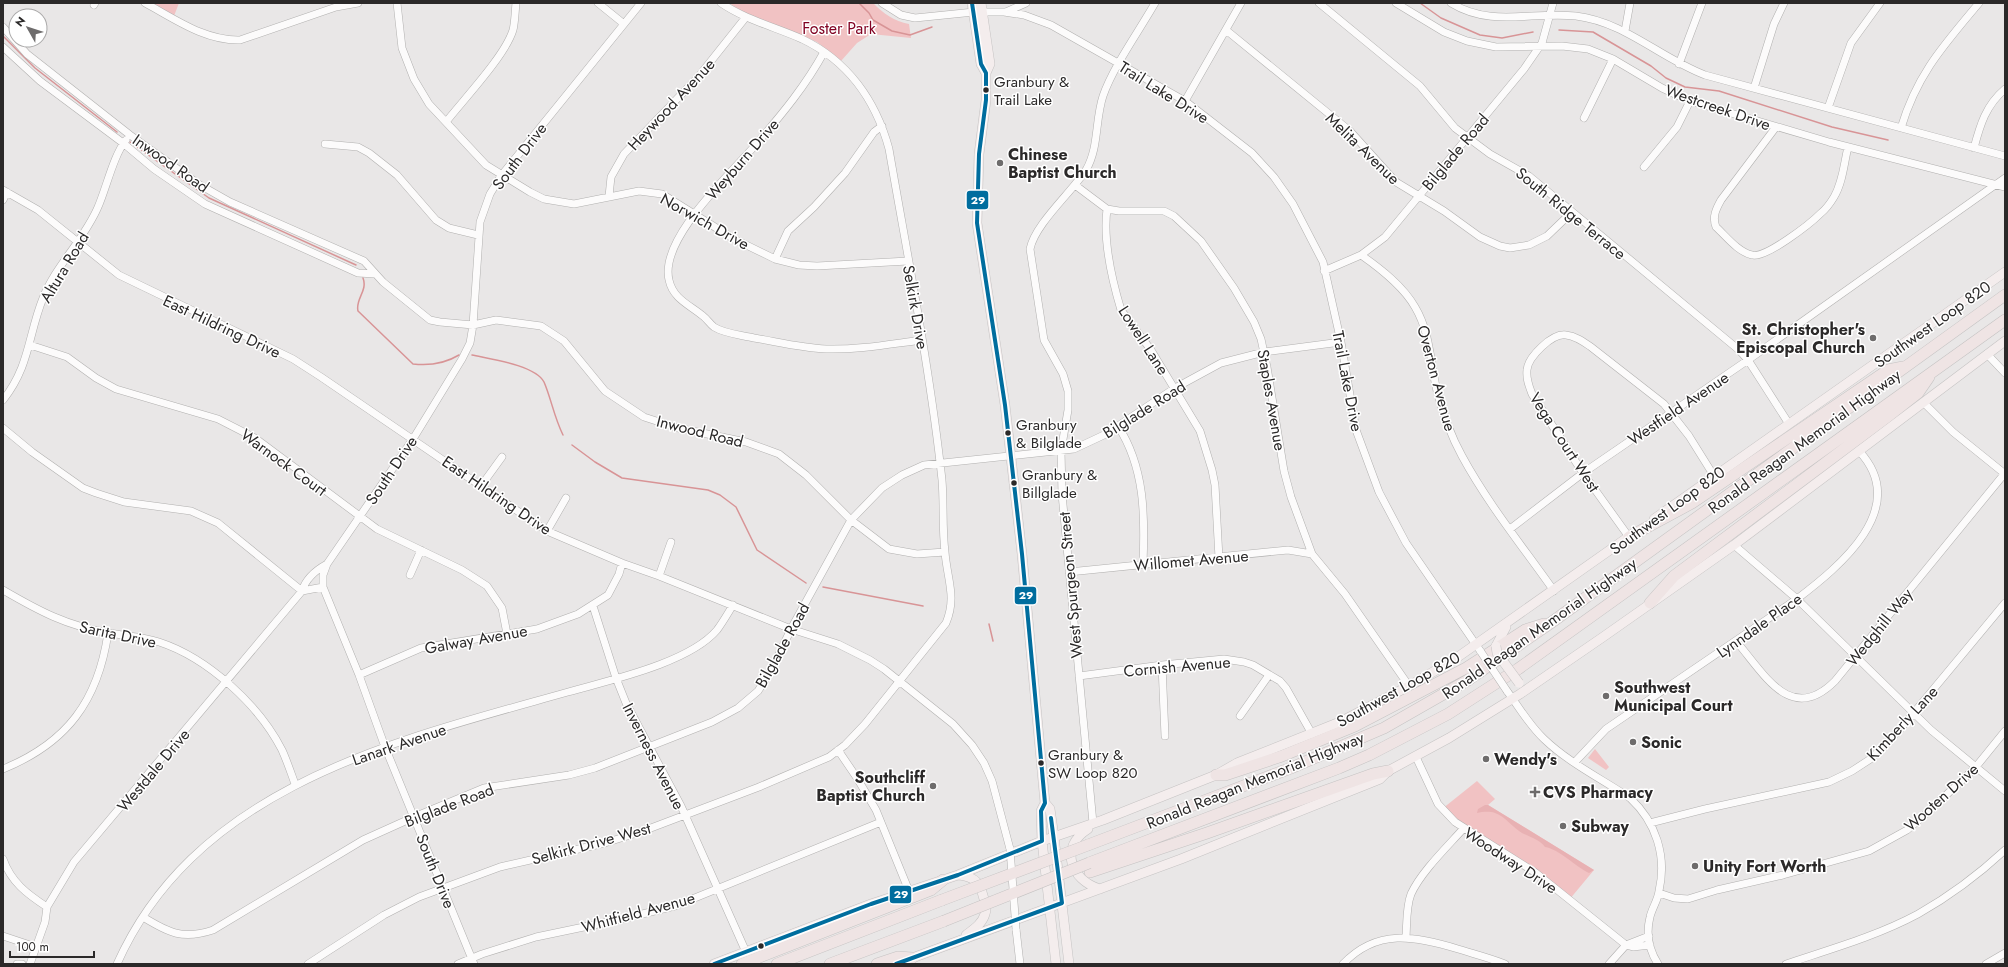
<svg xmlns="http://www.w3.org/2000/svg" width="2008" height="967" viewBox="0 0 2008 967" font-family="Jost,sans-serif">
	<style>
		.green { fill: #f1c2c3 }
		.forest { fill: #e8b1b3 }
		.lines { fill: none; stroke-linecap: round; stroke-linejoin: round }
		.stream { stroke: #d89496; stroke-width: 1.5 }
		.minor-casing { stroke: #b1b0af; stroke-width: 8 }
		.major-casing { stroke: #c5c3c3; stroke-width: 10 }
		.highway-casing { stroke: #c5c3c3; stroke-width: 12 }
		.minor { stroke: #fcfbfb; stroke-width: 7 }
		.major { stroke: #f4eded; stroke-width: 9 }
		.highway { stroke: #efe4e4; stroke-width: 11 }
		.minor-bridge-casing { stroke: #b1b0af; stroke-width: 8; stroke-linecap: butt }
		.major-bridge-casing { stroke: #c5c3c3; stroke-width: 10; stroke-linecap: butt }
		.highway-bridge-casing { stroke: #c5c3c3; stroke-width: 12; stroke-linecap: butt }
		.minor-bridge { stroke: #fcfbfb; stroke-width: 7 }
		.major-bridge { stroke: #f4eded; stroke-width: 9 }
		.highway-bridge { stroke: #efe4e4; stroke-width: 11 }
		.bus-1-casing { stroke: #fff; stroke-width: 7 }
		.bus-1 { stroke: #006d9e; stroke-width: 4 }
		.bus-dot { fill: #2b2929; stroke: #fff; stroke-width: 1.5 }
		.poi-dot { fill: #6e6c6c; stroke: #fff; stroke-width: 1.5 }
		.labels { text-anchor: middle; stroke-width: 3; stroke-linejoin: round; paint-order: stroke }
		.bus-label { font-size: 15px; fill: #2b2929; stroke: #fff; text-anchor: start }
		.park-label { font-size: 16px; fill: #810323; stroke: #fff }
		.street-label { font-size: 16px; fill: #2b2929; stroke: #fff }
		.poi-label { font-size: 16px; font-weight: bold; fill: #2b2929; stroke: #fff; text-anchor: start }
		.line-badge { stroke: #fff; stroke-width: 1.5 }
		.badge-label { font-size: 11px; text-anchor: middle; font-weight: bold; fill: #fff }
	</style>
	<rect width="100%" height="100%" fill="#e9e7e7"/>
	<path class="green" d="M150,3h29l-5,13z
		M729,3h144c11,11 21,18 36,21l2,14 -40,-4 -14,9 -16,18 -24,-19 -39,-16 -27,-9z
		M1595,749l14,18 -3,3 -18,-12z
		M1477,781l18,18 -7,6 106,65 -25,30 -21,-18 -85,-53 -21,-20z"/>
	<path class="forest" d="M1485,805h3l106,65 -5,3c-13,-6 -30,-24 -44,-26 -5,-7 -14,-10 -23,-14 -9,-5 -16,-16 -27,-20 -6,-2 -13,-1 -18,0l1,-4z"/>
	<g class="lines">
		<path class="stream" d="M859,3l10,10 4,7 19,11 18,4 22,-8
			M1420,3l21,15 39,17 22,3 31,-6
			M1559,30l34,2 58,34 15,12 19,9 34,4 113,36 56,13
			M3,36l32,32 82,64
			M130,142l79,56 147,67
			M363,278c5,13 -8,21 -5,33l55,53c17,2 31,0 46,-9
			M472,355c18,4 63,10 72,27 7,16 10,35 19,53
			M572,445l23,17 27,16 86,12 12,5 16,12 21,43 49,33
			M823,587l100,19
			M989,624l4,17"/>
		<g class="minor-casing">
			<path id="minor" d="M145,3c30,16 60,38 95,37l96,-33 22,-4
				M397,3l5,45 12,31 15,25 57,61 44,27 14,7 30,5 65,-13 23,3 72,45 41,20 24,6 18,1 91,-5
				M598,3l26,21
				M882,3l19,12 14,3 59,-6h30l20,3 27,10 134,76 67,52 22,24 19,27 30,58 18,80 15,88 23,62 27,51 75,109
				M1319,3l101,83 35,42 35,26 39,22 210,174 9,10 41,64
				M1396,3l48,29 23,9 29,6 66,-1 26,3 25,10 49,29 28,13 139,41 176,45
				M1451,3c41,25 81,8 125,13 49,6 84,42 129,59l300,81
				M94,5l1,-2
				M1006,12l20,-9
				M3,27l24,27 103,81 70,50 30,17 134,59 19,21 47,38 10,2 33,3 23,-5 45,6 23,15 41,50 39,26 34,11 68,14 33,12 27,21 45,45 38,29 28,5 28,-2
				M1226,30l124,101 46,51 48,29 36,26 20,9 10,2 19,-3 18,-9 25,-24
				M1625,31l5,-28
				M3,47l37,34 83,62 31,26 51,35 153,69 17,1
				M824,52c-18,33 -41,61 -66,90 -25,30 -99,96 -89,138 4,19 21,25 34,36 4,3 7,8 11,11 11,7 28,8 40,11 24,4 48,10 72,11 32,1 64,-5 96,-9
				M1679,64l23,-61
				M1754,88l20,-64 10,-21
				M1185,101l56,-98
				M1828,108l23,-65 29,-40
				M1584,118l29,-59
				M446,122c18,-23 59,-66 67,-92 2,-8 2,-18 3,-27
				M1776,127l-55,73c-5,9 -9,17 -5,27 10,9 22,25 36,28 13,4 58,-31 69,-42 5,-4 10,-11 13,-16 9,-15 10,-34 14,-50
				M1901,128c16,-54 43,-83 78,-125
				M325,144l33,3 11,6 28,22 39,45 13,8 29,7
				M1974,148c6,-23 12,-43 31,-59
				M1644,167l33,-40 13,-26
				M1075,185l32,24 12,2h45l10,5 27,25 33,47 20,34 7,17 6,28 17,104 7,26 21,57 33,40 64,92
				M3,190l35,20 81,65 174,84 28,18 226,154 75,32 37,13 132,53 47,15 32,16 14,9 69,55 19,21 12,18 8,18 18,68
				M609,196l2,-19 13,-23 75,-78 47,-59
				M3,200l4,-8
				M1107,209c-4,30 5,71 14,101l30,40 49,81 12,39 3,15 4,73
				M1361,255c20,14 42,31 54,52 16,27 15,56 22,84 6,23 14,45 25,65 26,48 61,91 92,135
				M775,259l13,-28 26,-24 31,-34 29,-41 8,-6
				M1324,271l37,-16 24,-18 139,-168 18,-26 11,-40
				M30,345l37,12 29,21 20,11 102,30 37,19 122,91 85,41 25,16 15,22 5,26
				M1987,354l18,19
				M3,400c27,-34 25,-65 40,-102 13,-33 41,-58 55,-91 8,-18 16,-53 28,-67
				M1924,403l29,29 52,42
				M1118,426c27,42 27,90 25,138
				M3,428l29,24 51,36 13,5 28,9 67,9 27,12 84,68c4,-13 14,-21 25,-27
				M481,486l21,-29
				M1510,529l73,-56 165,-113 257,-182
				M547,531l19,-33
				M1629,537l-46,-64 -51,-79c-3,-8 -6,-15 -5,-24 1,-13 25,-37 39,-35 10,1 18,7 25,12l73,57 25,32 25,40
				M1734,545l63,54 134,131 74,61
				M1069,572l219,-22 24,4
				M410,575l11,-25
				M659,576l12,-34
				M3,590c36,21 64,36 106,43 17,3 34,4 50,9 49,16 100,63 123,108 5,11 9,23 13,34
				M593,606l23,72 10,25 55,103 65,146
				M1736,641c29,34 55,84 99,40l170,-208
				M1162,665l3,71
				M359,675l62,-27 116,-19 41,-15 30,-19 11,-21 3,-11
				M1079,676l83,-11 62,-6 20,3 9,3 27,16 6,7 26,46
				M1507,691c12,16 22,34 37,48 25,24 58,40 86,59 26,24 37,58 29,93 -1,9 -7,17 -9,26 -4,16 -1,33 8,47
				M1240,716l29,-41
				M838,750l19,28 19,32 33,81
				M1416,757l22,47 17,18 81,51 90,72 7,2 17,-2
				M1575,762l31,-33 191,-130c42,-32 115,-91 62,-148
				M3,769c64,-26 95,-68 105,-136
				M1093,823l-31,-329 -1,-43 7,-41v-19l-5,-17 -19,-34 -14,-91c5,-25 41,-56 56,-79 13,-22 9,-50 17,-74 10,-29 36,-65 52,-93
				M1650,823l55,-14 124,-27 23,-11 20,-13 30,-31 103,-124
				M3,859c8,23 24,35 44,48
				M1659,893l15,5 14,1 29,-9 66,-15 86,-24 38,-21 21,-18 47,-44 30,-37
				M143,917c26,16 40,23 70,13l150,-90 51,-23 70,-29 85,-13 26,-7 117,-46 26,-14 20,-17 13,-20 20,-42 60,-109 31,-32 20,-13 22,-10 150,-16 32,-15 69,-46 46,-25 43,-11 77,-10
				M1016,929l4,35
				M3,936l33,11
				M1406,937c1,-14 0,-30 5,-43 10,-22 36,-47 52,-65
				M17,964h5
				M30,964l15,-42 2,-15 27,-45 228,-271 21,-4
				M117,964c80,-179 281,-224 451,-272 42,-12 121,-29 149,-62 6,-8 11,-17 16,-25
				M308,964l76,-49 35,-18 81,-30 105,-24 38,-12 116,-44 70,-30 16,-12 20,-21 81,-101c11,-26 1,-44 -1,-71 -3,-24 -1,-48 -3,-72 -12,-111 -34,-221 -53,-331 -13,-48 -41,-88 -87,-110 -27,-12 -56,-19 -81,-36
				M458,964l24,-10 54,-17 86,-18 53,-13 206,-84
				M474,964l-89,-217 -26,-72 -36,-88v-12l4,-11 86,-125 49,-80 8,-16 3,-18 7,-103 10,-28 11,-18 140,-173
				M1343,964c34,-36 72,-28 115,-15 16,5 32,9 47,15
				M1609,964l17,-19 23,-9
				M1786,964c45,-15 91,-28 132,-50 32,-18 60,-39 87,-64
				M1986,964l19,-11"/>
		</g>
		<g class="major-casing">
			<path id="major" d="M972,3l9,61 5,9
				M981,3l9,61 -4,9v27l-7,54 -2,69 28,182 17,149 23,249 5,6 4,28 15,127
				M1654,519l351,-247
				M1496,646l10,-19
				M1045,803l-4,8 1,30 14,123
				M1088,829c-29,18 -18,51 12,60
				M959,875c17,2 21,8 25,24 2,5 3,10 1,15 -3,10 -11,15 -19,21
				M714,964l157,-60 87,-29 84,-34 61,-21 113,-45 21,-12 103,-41 69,-36 46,-27 179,-126
				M896,964l285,-105 199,-80 8,-8 61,-33 71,-44 83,-57 131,-92 271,-204"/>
		</g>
		<g class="highway-casing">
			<path id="highway" d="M1629,537l63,-34 196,-133 15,-3
				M1650,603l24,-27 213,-159 31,-24 11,-16
				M1216,775h9l57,-19 73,-30 111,-58 59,-38 19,-6
				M1088,845l203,-77 93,-40 84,-48 84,-58 453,-327
				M1089,863l250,-95 30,-13 79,-41 70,-45 487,-349
				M1090,872l117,-39 166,-59 15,-3
				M742,964l189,-74 12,-10
				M777,964l165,-64
				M830,964l114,-43
				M877,964l21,-7 14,1"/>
		</g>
		<use href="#minor" class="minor"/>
		<use href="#major" class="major"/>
		<use href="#highway" class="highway"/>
		<g class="minor-bridge-casing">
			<path id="minor-bridge" d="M1481,652l26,39
				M1010,849l6,80"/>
		</g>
		<g class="major-bridge-casing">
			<path id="major-bridge" d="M1496,646l1,7 22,30"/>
		</g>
		<g class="highway-bridge-casing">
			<path id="highway-bridge" d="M942,900l146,-55
				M944,921l145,-58"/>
		</g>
		<use href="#minor-bridge" class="minor-bridge"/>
		<use href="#major-bridge" class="major-bridge"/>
		<use href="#highway-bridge" class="highway-bridge"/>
		<g class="bus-1-casing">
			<path id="bus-1" d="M714,964l157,-60 87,-29 84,-34 -1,-30 4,-8 -23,-249 -17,-149 -28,-182 2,-69 7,-54v-27l-5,-9 -9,-61
				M896,964l166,-61 -11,-85"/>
		</g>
		<use href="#bus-1" class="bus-1"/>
	</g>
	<g class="bus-dot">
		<circle cx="986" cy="90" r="3.5"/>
		<circle cx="1008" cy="433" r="3.5"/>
		<circle cx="1014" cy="483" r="3.5"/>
		<circle cx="1041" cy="763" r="3.5"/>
		<circle cx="761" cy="946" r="3.5"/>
	</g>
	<g class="poi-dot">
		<circle cx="1000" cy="163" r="4"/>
		<circle cx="1873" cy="338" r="4"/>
		<circle cx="1606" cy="696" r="4"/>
		<circle cx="1633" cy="742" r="4"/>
		<circle cx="1486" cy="759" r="4"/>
		<circle cx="933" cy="786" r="4"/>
		<path d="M1533 786h4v4h4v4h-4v4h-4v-4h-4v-4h4z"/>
		<circle cx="1563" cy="826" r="4"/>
		<circle cx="1695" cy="866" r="4"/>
	</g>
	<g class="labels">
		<g class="bus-label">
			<text x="994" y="87">Granbury &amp;<tspan x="994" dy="18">Trail Lake</tspan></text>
			<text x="1016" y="430">Granbury<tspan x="1016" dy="18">&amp; Bilglade</tspan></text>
			<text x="1022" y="480">Granbury &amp;<tspan x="1022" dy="18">Billglade</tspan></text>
			<text x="1048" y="760">Granbury &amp;<tspan x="1048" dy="18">SW Loop 820</tspan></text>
		</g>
		<g class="park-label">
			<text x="839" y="34">Foster Park</text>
		</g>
		<g class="street-label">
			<text transform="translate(1164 92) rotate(32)" y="6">Trail Lake Drive</text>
			<text transform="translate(671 104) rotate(-47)" y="6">Heywood Avenue</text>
			<text transform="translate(1718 107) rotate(19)" y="6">Westcreek Drive</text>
			<text transform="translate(1363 148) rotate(44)" y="6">Melita Avenue</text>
			<text transform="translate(1455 152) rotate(-50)" y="6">Bilglade Road</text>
			<text transform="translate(519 156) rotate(-53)" y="6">South Drive</text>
			<text transform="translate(742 159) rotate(-49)" y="6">Weyburn Drive</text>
			<text transform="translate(171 163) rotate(35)" y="6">Inwood Road</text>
			<text transform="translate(1571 213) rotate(39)" y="6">South Ridge Terrace</text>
			<text transform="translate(705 221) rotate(29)" y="6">Norwich Drive</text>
			<text transform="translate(64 267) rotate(-59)" y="6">Altura Road</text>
			<text transform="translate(916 307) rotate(80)" y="6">Selkirk Drive</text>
			<text transform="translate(1932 324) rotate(-35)" y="6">Southwest Loop 820</text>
			<text transform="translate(222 326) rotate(25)" y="6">East Hildring Drive</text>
			<text transform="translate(1144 340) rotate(57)" y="6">Lowell Lane</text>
			<text transform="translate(1437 378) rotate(75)" y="6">Overton Avenue</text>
			<text transform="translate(1348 381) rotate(79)" y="6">Trail Lake Drive</text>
			<text transform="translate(1272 400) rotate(80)" y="6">Staples Avenue</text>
			<text transform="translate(1678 408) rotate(-34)" y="6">Westfield Avenue</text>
			<text transform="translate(1144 409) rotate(-32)" y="6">Bilglade Road</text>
			<text transform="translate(700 431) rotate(14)" y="6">Inwood Road</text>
			<text transform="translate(1804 441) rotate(-36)" y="6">Ronald Reagan Memorial Highway</text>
			<text transform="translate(1565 442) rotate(57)" y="6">Vega Court West</text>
			<text transform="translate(284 462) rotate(36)" y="6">Warnock Court</text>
			<text transform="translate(391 470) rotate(-56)" y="6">South Drive</text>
			<text transform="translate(497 495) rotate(34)" y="6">East Hildring Drive</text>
			<text transform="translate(1667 510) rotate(-36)" y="6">Southwest Loop 820</text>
			<text transform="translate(1191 560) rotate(-5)" y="6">Willomet Avenue</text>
			<text transform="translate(1070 585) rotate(-95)" y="6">West Spurgeon Street</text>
			<text transform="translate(1759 625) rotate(-35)" y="6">Lynndale Place</text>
			<text transform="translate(1879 627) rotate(-51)" y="6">Wedghill Way</text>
			<text transform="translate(1539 628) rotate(-35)" y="6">Ronald Reagan Memorial Highway</text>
			<text transform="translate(118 634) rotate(12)" y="6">Sarita Drive</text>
			<text transform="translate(476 639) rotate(-10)" y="6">Galway Avenue</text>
			<text transform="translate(782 645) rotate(-61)" y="6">Bilglade Road</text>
			<text transform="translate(1177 666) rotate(-5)" y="6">Cornish Avenue</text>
			<text transform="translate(1398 689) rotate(-29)" y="6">Southwest Loop 820</text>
			<text transform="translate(1902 723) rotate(-47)" y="6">Kimberly Lane</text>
			<text transform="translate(399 744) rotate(-19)" y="6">Lanark Avenue</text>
			<text transform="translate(654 756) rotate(63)" y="6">Inverness Avenue</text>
			<text transform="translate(153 770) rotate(-50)" y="6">Westdale Drive</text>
			<text transform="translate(1255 780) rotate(-22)" y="6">Ronald Reagan Memorial Highway</text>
			<text transform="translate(1941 797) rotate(-42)" y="6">Wooten Drive</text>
			<text transform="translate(449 805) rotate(-21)" y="6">Bilglade Road</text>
			<text transform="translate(591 843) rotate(-15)" y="6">Selkirk Drive West</text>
			<text transform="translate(1511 860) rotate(33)" y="6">Woodway Drive</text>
			<text transform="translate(436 871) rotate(68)" y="6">South Drive</text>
			<text transform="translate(638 912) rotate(-15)" y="6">Whitfield Avenue</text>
		</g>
		<g class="poi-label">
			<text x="1008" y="160">Chinese<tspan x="1008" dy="18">Baptist Church</tspan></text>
			<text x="1865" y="335" text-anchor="end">St. Christopher's<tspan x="1865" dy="18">Episcopal Church</tspan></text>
			<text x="1614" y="693">Southwest<tspan x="1614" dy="18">Municipal Court</tspan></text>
			<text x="1641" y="748">Sonic</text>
			<text x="1494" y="765">Wendy's</text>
			<text x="925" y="783" text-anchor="end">Southcliff<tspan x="925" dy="18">Baptist Church</tspan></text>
			<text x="1543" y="798">CVS Pharmacy</text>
			<text x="1571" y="832">Subway</text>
			<text x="1703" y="872">Unity Fort Worth</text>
		</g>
	</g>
	<g class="line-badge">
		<rect x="966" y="190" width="23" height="20" rx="4" fill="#006d9e"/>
		<rect x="1014" y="586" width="23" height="19" rx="4" fill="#006d9e"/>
		<rect x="889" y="885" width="23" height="19" rx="4" fill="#006d9e"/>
	</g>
	<g class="badge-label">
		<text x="978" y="204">29</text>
		<text x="1026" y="599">29</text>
		<text x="901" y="898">29</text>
	</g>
	<rect width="2008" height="967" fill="none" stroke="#2b2929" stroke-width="8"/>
	<g transform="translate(28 28) rotate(309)"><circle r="19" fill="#ffffff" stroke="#aaa9a9"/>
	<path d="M0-3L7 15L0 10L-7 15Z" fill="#6e6c6c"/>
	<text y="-6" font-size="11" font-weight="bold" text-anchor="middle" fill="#2b2929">N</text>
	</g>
	<path d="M10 951v6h84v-6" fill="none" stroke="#2b2929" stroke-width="2"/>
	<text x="16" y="951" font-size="12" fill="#2b2929" stroke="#ffffff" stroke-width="3" paint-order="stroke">100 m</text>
</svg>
